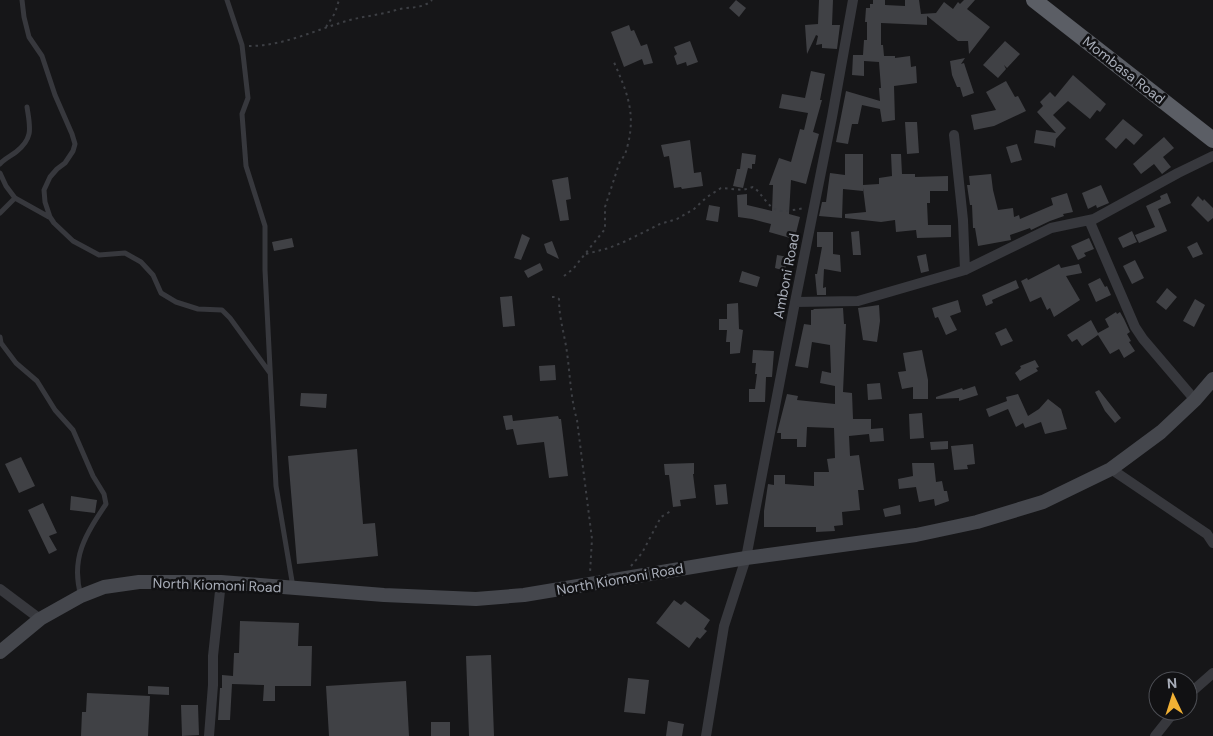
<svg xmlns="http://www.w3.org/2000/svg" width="1213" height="736" viewBox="0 0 1213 736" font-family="'DM Sans',sans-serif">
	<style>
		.building { fill: #404145 }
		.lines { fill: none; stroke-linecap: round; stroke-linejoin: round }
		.path { stroke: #3d3f44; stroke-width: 2; stroke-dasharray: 2.5 4; stroke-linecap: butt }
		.service { stroke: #37383d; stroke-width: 5 }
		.minor { stroke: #37383d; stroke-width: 10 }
		.secondary { stroke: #45474d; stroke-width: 14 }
		.trunk { stroke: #5b5e65; stroke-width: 16 }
		.labels { text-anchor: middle; stroke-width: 5; stroke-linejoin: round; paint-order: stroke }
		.street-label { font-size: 14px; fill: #a8adb8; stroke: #111113 }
	</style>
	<rect width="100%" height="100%" fill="#161618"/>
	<path class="building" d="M736,0l10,8 -7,9 -10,-9z
		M819,0h14l-1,25h8l-3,24 -15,-1v-4l-6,1 2,-9 -2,-1 -9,19 -2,-29 13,-1z
		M873,0h12v5l20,1v-6h14l2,14 15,-1 8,-11 9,7 5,-7 2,2 4,-4h11l-8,9 23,18 -21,27 -1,-13h-10l-31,-25v9l-46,-2v22h2l1,11h11v2l15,-2 1,11 5,-1 1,17 -23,3 1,34 -13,2 -2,-13 -18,-4 -4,19h-6l-4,20 -12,-2 10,-51 34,10 -1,-13h2l-2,-26 -15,-1v15l-12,-1 1,-20h10l1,-15h3v-18h-2l1,-14h4v-4h3z
		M629,25l2,6 3,-1 7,16 6,-2 6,19 -9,2 -2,-6 -18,8 -13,-35z
		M690,41l8,21 -11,4 -1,-4 -9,3 -3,-9 3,-2 -3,-7z
		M1005,41l15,13 -13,14 -3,-3 2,4 -8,9 -15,-13z
		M965,58l-4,6 3,-1 10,30 -11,4 -3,-10h-3l-5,-12 -2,-14z
		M811,71l14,3 -5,26h2l-9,32 6,2 -13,50 -15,-4 -2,34 11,3 -5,20 -4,-1 -1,2 -21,-6 2,-8 -19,-5 -14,-2 -1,-22 10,-1v11l25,6 1,-26h-4l10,-27 12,4 9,-33 4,1 4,-17 -29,-5 3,-14 23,4z
		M1073,75l33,29 -6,8 -3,-2 -7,9 -22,-18 -15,14 13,13 -10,11 -1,9 -2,-2 -19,-3 2,-13 20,3 -19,-21 6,-6 -3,-4 10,-10 5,5z
		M1006,81l9,16 3,-1 8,15 -32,15 -20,4 -3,-15 25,-5 -10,-18z
		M1123,119l20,16 -9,10 -8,-7 -10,11 -11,-10z
		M905,122h12l2,31 -12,1z
		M1164,137l10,11 -11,9 8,10 -9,7 -8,-10 -13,10 -8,-10z
		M690,140l4,33 7,-1 2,14 -21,3 -1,-2 -7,1 -5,-32 -5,1 -3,-12z
		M1017,144l5,16 -11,3 -5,-16z
		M742,153l14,2 -1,9h-3v5l-4,-1 -5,20 -10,-2 4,-17h3z
		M845,154h18v31l16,-1v-6l13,-2 -1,-22h10l1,20h13v3l33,-1v15h-18v12h-3l1,22h23v12l-34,1 -1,-8 -20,2 -1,-12 -14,2 -36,-4v-4l21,-2 -3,-24v3l-20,-2 -1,29 -23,-2 3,-14h4l4,-29 15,2z
		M991,174l2,16 5,20 15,-2 1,9 5,-2 1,4 33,-14 -2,-7 16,-5 6,19 -10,2 1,2 -14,5 -19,9 -1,-2 -20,7 1,5 -33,6 -3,-18h-2l-1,-23h-2l-3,-20h3l-1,-9z
		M568,177l3,22 -5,1 3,20 -9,1 -8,-41z
		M1101,185l8,18 -12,5 -1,-3 -8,4 -6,-16z
		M1167,193l4,10 -13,6 9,22 -28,12 -4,-8 20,-8 -9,-21 15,-7 -1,-3z
		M1198,196l5,5 1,-2 9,9v10l-5,4 -17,-17z
		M709,205l11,2 -2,15 -12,-2z
		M859,231l2,24h-8l-2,-23z
		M1132,231l5,11 -14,6 -5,-10z
		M817,232h16v22l7,1 1,17 -17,-3 -1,19 3,-1v8h-9l-2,-21h2l5,-27h-5z
		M522,234l8,4 -9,22 -7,-2z
		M292,238l2,9 -20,4 -2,-9z
		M1089,238l5,11 -10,4 2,3 -8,4 -7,-14z
		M552,241l7,18 -12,-6 -3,-9z
		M1197,242l6,12 -10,4 -6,-11z
		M926,254l3,17 -8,2 -4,-17z
		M777,255l11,2 -3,14 -10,-3z
		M1135,260l9,18 -12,6 -9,-18z
		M540,263l3,7 -15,8 -4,-7z
		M1059,264l2,4 18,-4 3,9 -16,3 14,24 -26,17 -4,-9 -3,2 -6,-13 -11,5 -9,-21 6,-3 1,2z
		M742,271l18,6 -3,10 -18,-5z
		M1100,278l5,9 2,-1 4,9 -15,7 -8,-18z
		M1016,280l3,8 -27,12 1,3 -7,3 -4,-11z
		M1167,288l10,9 -11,13 -10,-8z
		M512,296l3,30 -12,1 -3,-30z
		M1195,299l10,6 -11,22 -11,-6z
		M958,300l3,12 -11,4 7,14 -11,5 -8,-18 -3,1 -3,-10z
		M738,303l1,26 4,1 -3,23 -10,1v-12h-4l1,-12h-8v-11h8v-15z
		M879,305l1,16 -3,21 -14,-2 -5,-32z
		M843,308l1,16h2l-3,68 9,1 1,26h18v10l12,-1 1,13 -14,1 -1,-8 -20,2 1,20 9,-1 5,35h-6l2,20 -18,2 1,13 -9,1 1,5 -19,1v-5h-52v-16l4,-27 6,1v-10h11v9l29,2v-14h15l-2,-13 8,-1 -1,-30 -27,-1 -1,20h-9v-8h-16v-6h-4l10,-39 11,2 -1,4 38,4v-18l-15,-3 2,-12 9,2 -1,-28 -18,-3 -4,26 -13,-2 9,-42 7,1v-15h3l-1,-1z
		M1116,312l1,2 3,-2 4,7 6,13 -3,2 4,7 -2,1 6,9 -11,7 -5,-9 -9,5 -12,-19 -16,11 -5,-7 -5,3 -5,-7 24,-15 7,13 11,-6 -4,-8z
		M1006,328l7,13 -12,5 -6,-13z
		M753,350l21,1 -2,26h-6l-1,25h-16v-13h6l2,-15h-2l1,-11h-4z
		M922,350l6,30v19h-15v-12l-11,2 -4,-17 8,-1 -3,-18z
		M1035,360l4,7 -3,1 2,3 -18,10 -5,-8 6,-5 -1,-2z
		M555,365l1,15 -16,1 -1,-15z
		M880,383l2,16 -14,1 -1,-16z
		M975,386l3,9 -19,6v-3l-23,1v-2l26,-9 1,2z
		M1099,390l22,28 -6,5 -10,-12 -10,-19z
		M301,393l26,1 -1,14 -26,-2z
		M1018,394l10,22 11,-7 9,-10 13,10 6,20 -22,5 -4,-12 -16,6 -2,-5 -7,4 -8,-18 -19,8 -3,-8 21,-8 -1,-4z
		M922,413l2,25 -14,1 -1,-25z
		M512,415l1,6 45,-5 1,3h2l7,57 -19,2 -5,-36 -27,3 -4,-16 -7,1 -3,-14z
		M948,441v8l-17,1 -1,-8z
		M973,444l2,20 -8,1 1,4 -14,1 -3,-24z
		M357,449l6,75 12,-1 3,33 -81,8 -9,-108z
		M21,457l14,29 -16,7 -14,-29z
		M694,463v11h-1l3,24 -16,2 1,6 -8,1 -4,-32h-4l-1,-11z
		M912,463h22l2,19 6,-1 2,10h3l2,10 -14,5 -1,-7 -15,3 -3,-15 -17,2 -1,-10 15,-3z
		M726,484l2,20 -12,1 -2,-20z
		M71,496l26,4 -2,13 -25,-3z
		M43,503l14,30 -8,3 8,14 -8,4 -21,-44z
		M900,505l1,9 -16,3 -2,-8z
		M674,600l7,5 4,-4 25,19 -6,9 3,2 -7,8 -3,-2 -8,11 -33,-25z
		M240,621l59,2 -1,23h14l-1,40h-36v15h-12l1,-16 -32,-1 -2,36h-12l2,-32h2v-13l11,1 1,-23h5z
		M491,655l3,81h-25l-3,-80z
		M628,678l21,2 -4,34 -21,-2z
		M406,681l3,55h-80l-3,-50z
		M148,686l21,1v8l-21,-1z
		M87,693l63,3 -2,40h-67l1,-24h4z
		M181,705h17l1,30 -17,1z
		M668,721l16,3 -2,12h-16z
		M431,722h19v14h-19z"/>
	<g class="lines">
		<path class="path" d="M326,27l9,-14 4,-13
			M249,46c36,0 68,-17 101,-26 15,-4 30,-5 46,-10 11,-4 26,0 36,-10
			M586,254l23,-6 17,-7 34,-17 17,-5 17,-10 13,-12 14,-9 22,2 10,-3c6,4 9,10 14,15 10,14 23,8 38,6
			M564,276l9,-7 32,-40v-22l15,-46c5,-5 6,-9 8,-17 8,-33 -2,-54 -15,-84
			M552,297h4l3,2c0,17 4,30 7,47 4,24 4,50 11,74l15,119 -2,34
			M631,566l11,-13 19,-36 10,-6"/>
		<path class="service" d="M22,0l2,17 5,20 13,19 13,39 17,39 3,10 -2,7 -8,12 -8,6 -7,8 -6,13 1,12 5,15 4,6 19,18 26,14 26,-2 16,9 12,13 8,18 15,9 22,7 24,1 8,8 40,55
			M227,0l15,45 6,53 -6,16 4,52 19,60v44l11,216 17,101
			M0,164c5,-6 11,-8 16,-12 18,-14 14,-25 11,-45
			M0,173l6,13 9,12 34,19
			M0,213l15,-15
			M0,337l1,6 15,20 21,18 18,29 18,20 20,46 11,18 2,10c-20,30 -36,54 -25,92"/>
		<path class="minor" d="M954,135l9,85 2,50
			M1089,220l46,107 8,12 52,61
			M795,302l63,-1 107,-31 86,-42 43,-9 84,-46 35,-17
			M1111,469l96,65 6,9
			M0,589l40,30
			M1188,695l25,-22
			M209,736l4,-51v-29l8,-74
			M706,736l18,-110 22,-68 49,-256 37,-185 21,-117
			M1155,736l20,-25"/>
		<path class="secondary" d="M0,652l40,-33 41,-23 23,-9 35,-5h82l163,13 92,4 48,-4 222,-37 170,-23 61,-13 66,-20 68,-33 50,-37 34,-32 18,-21"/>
		<path class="trunk" d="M1034,0l179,140"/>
	</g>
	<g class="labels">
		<g class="street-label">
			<text transform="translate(1124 70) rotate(38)" y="5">Mombasa Road</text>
			<text transform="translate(786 276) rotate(-79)" y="5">Amboni Road</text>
			<text transform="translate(620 579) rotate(-10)" y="5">North Kiomoni Road</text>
			<text transform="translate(217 585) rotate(2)" y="5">North Kiomoni Road</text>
		</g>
	</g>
	<g transform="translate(1173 696) rotate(356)"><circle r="24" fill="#111113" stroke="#4d4f55"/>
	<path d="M0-4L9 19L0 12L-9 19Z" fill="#f2b134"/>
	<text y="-8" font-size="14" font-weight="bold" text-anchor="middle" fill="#a8adb8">N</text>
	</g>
</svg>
